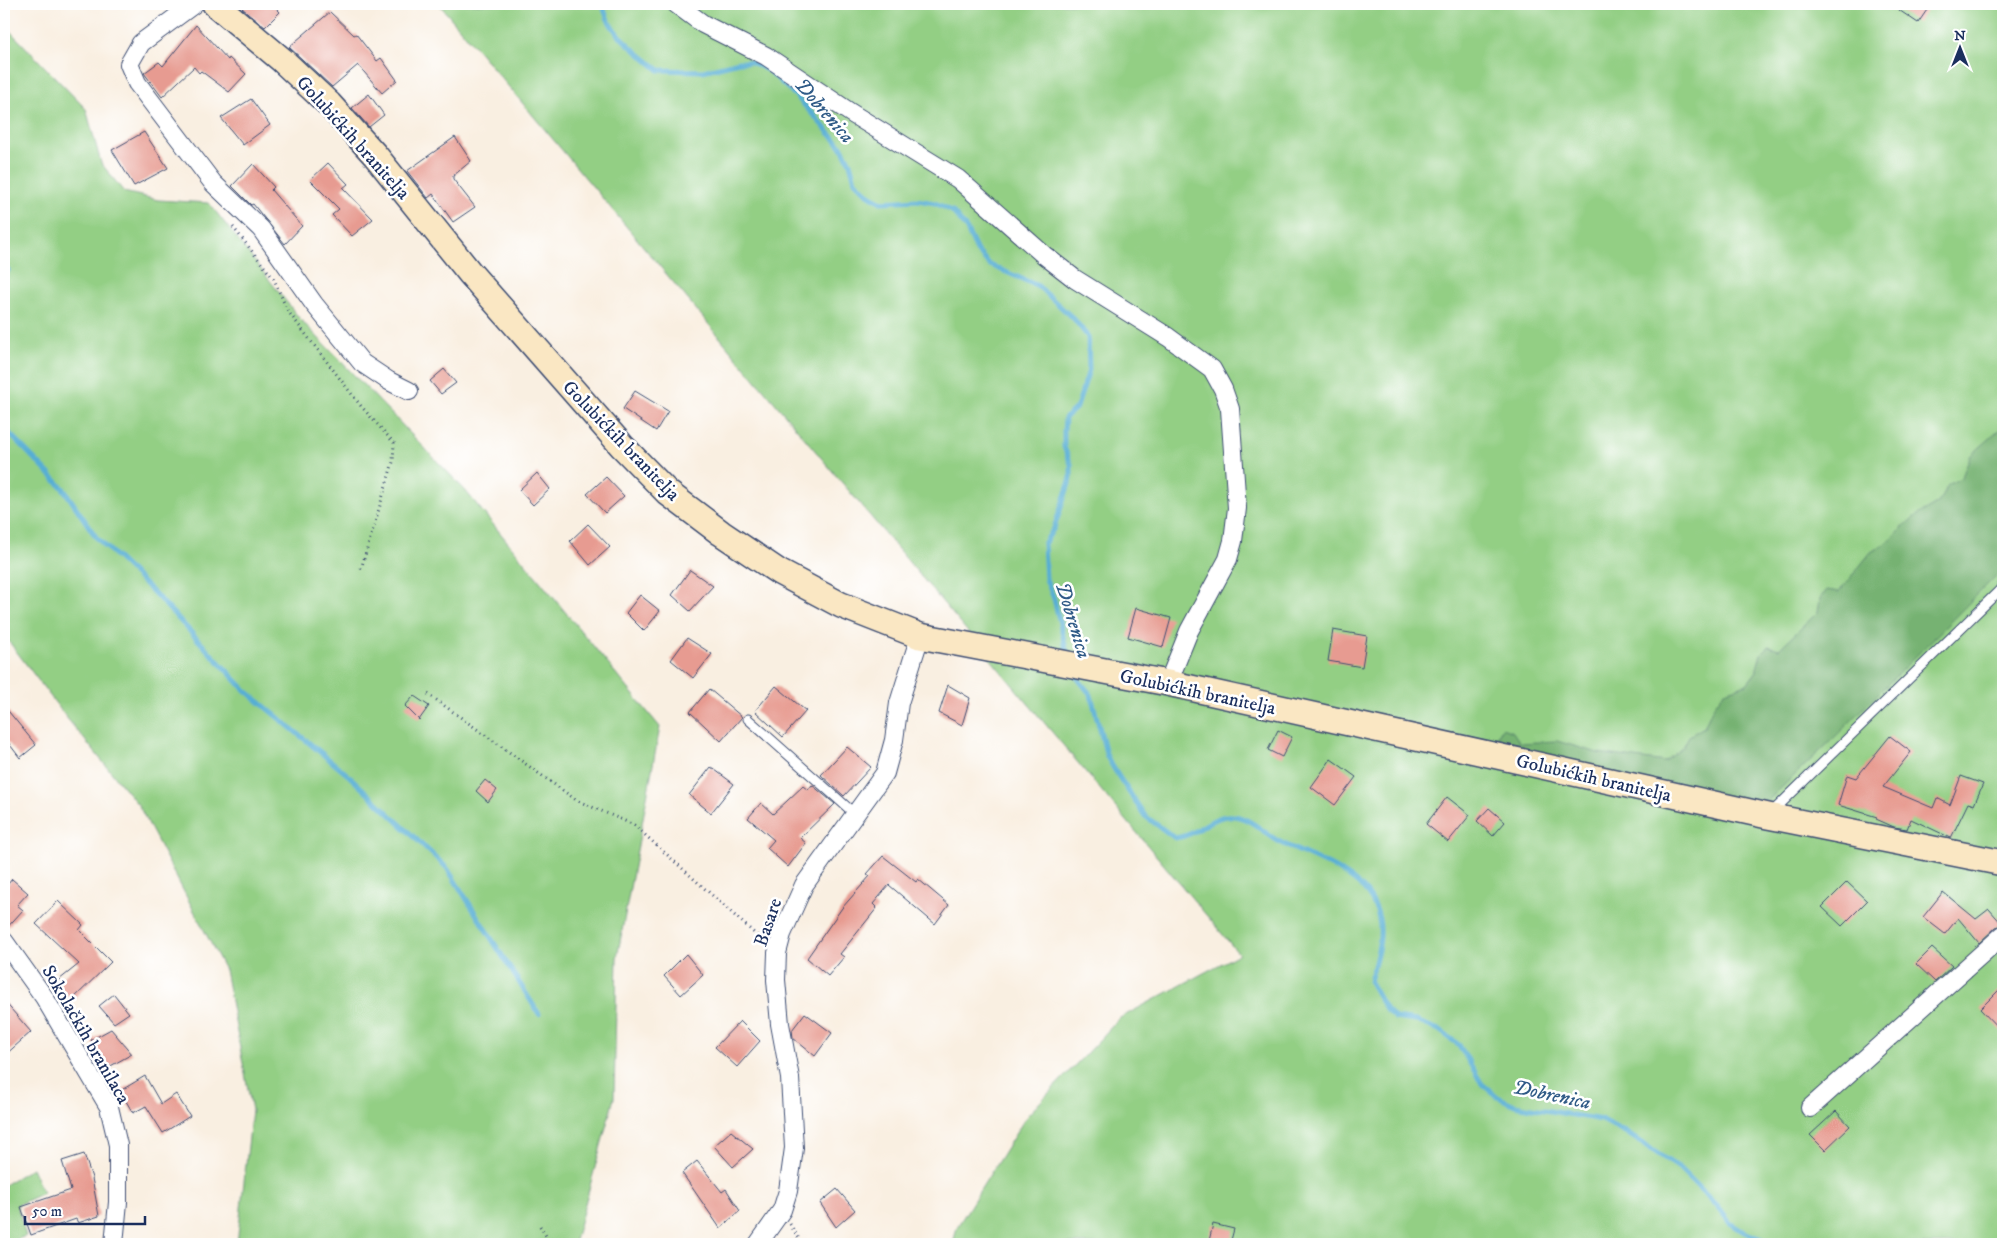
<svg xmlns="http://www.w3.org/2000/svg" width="2007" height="1248" viewBox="0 0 2007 1248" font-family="'IM FELL DW Pica',serif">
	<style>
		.green { fill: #93cf84; stroke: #577f71 }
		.forest { fill: #76b272; stroke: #487068 }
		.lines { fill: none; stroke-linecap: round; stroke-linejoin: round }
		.stream { stroke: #57aed4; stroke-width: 5 }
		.building { fill: #e79b91 }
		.lane-casing { stroke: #3c4c72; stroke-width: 11 }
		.street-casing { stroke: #3c4c72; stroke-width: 20 }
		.secondary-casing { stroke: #3c4c72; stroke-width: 28 }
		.path { stroke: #3c4c72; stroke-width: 3; stroke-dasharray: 1 4; stroke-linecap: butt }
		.lane { stroke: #fff; stroke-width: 9 }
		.street { stroke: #fff; stroke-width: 18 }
		.secondary { stroke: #fae7c3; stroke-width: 25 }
		.labels { text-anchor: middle; stroke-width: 5; stroke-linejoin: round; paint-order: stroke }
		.street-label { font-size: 19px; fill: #1b2f5e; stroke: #fff }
		.water-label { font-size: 20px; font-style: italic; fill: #305b87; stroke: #fff }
	</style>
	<rect width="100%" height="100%" fill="#fff"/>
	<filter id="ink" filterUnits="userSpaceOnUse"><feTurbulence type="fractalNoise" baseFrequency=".02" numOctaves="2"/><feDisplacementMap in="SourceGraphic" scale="10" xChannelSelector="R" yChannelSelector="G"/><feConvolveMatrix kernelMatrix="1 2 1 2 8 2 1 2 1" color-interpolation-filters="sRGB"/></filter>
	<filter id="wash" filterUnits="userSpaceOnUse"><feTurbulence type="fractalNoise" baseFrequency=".0096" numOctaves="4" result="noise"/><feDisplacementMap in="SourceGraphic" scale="20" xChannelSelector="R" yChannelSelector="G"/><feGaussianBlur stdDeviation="1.12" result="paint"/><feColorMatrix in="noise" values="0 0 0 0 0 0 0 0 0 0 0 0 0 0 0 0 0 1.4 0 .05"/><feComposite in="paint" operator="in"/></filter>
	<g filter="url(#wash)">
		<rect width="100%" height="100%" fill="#f9efe1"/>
		<path class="green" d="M439,4h1564v1240h-1050l4,-17 69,-110 94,-99 119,-64z
			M4,25l82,84 15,54 23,29 34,8 51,3 91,116 164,170 196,238 -43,231 -3,140 -40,146h-337l15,-134 -27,-140 -86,-164 -73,-89 -62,-82z
			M32,1168l11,25 -26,12 9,31 -22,8v-59z"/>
		<path class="forest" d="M2003,427v142l-167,167 -78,74 -232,-55 -31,-14 7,-13 11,4 7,11 37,-2 41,12 67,9 18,-15 6,-11 15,-9 8,-18 13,-18 22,-7 9,-12 5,-18 8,-8 10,3 39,-37 2,-14 7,-8 12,2 32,-40 14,-8 28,-26 25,-15 10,-18 14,-8 8,-21z"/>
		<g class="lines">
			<path class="stream" d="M603,4c4,29 35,48 56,66l44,1 36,-9h13l17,9 28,26 44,49 9,17 5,18 13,13 13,8 36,-2 18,3 17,8 14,17 11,23 13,14 48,21 36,33 14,18 1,33 -12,37 -12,11 -1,13v16l7,17v14l-17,50 -10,16 2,35 8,20 14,58
				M4,276l4,-6
				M4,428l59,60 33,49 58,56 92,98 102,84 99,93 92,146
				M1074,674l17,21 16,62 12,20 26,39 30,22c22,-2 31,-19 51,-22 21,-3 37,17 54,26 41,22 104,35 100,95 -1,15 -7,31 -10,45l16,28 9,8 21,3 23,9 20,15 23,39 16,13 17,8 87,15 23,12 54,36 39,39 12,16 14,9 31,12"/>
		</g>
		<g id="blocks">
			<path class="building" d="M247,4h25l8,8 -15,15 -23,-19z
				M1890,4h41l-13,19z
				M330,12l24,23 2,-1 21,27 4,-3 16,22 -15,13 -24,-28 -26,22 -43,-40z
				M196,25l32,35 1,-2 17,16 -17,18 -28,-21 -2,2 -5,-6 -32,30 -18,-24 15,-11 4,4z
				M369,94l15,21 -15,12 -17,-19z
				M251,99l19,26 -27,20 -22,-27z
				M144,132l24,36 -34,18 -22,-36z
				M455,137l16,24 -18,15v3l22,28 -22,15 -20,-28 -5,4 -21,-27z
				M328,163l20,21 -5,4 30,31 -21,17 -20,-21 7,-6 -29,-29z
				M253,164l21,23 -3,3 31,36 -17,18 -32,-40 -2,1 -19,-19z
				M444,369l12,14 -15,11 -11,-13z
				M635,391l33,20 -12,20 -33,-22z
				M537,473l13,16 -17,16 -14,-15z
				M606,477l18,19 -19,17 -18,-19z
				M588,524l22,23 -20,18 -20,-24z
				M690,570l23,16 -23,25 -18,-16z
				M640,595l20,16 -16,20 -18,-18z
				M1136,608l35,10 -8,29 -35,-10z
				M1333,630l34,6 -5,31 -34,-6z
				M687,638l25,16 -19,24 -22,-18z
				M948,685l22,13 -8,27 -23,-12z
				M776,686l30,25 -23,26 -28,-26z
				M709,689l33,28 -21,24 -31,-29z
				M414,696l15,10 -10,14 -14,-14z
				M4,706l32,39 -16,13 -16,-21z
				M1278,730l14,7 -10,20 -14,-7z
				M1890,736l21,16 -28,35 50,21 4,-10 13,7 11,-29 22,8 -9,21 -6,-2 -17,35 -40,-19 -4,10 -13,-2 -18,-8 1,-2 -39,-12 9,-30 9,3z
				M847,747l24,20 -27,29 -23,-21z
				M1331,759l25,18 -21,28 -24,-18z
				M711,767l23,17 -23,29 -22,-18z
				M485,780l12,10 -9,12 -12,-11z
				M812,785l23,19 -35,34 6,5 -18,24 -21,-19 7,-8 -26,-22 13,-15 12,11 30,-28 5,4z
				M1447,797l23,18 -22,27 -22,-18z
				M1489,808l16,14 -12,14 -16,-15z
				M883,856l33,26 2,-3 31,26 -14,19 -46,-39 -16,19 4,4 -37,46 4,3 -16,19 -21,-18 35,-50 28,-32 -3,-2z
				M12,879l16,14 -11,12 6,5 -19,21v-42z
				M1847,882l20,19 -25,25 -20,-19z
				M1943,892l33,27 13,-10 14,16 -7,2 -17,16 -21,-25 -13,16 -22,-17z
				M58,901l25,24 -4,5 32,32 -42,41 -15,-19 25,-20 -43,-40z
				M1932,948l20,18 -17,16 -19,-18z
				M686,954l17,21 -22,20 -17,-19z
				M2003,986v47l-23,-24z
				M114,994l15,19 -15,10 -15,-17z
				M4,1001l27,31 -27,24z
				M805,1013l27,20 -17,23 -22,-18 -1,-8z
				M740,1021l20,20 -23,26 -22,-20z
				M111,1029l21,25 -25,14 -16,-28z
				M145,1076l16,28 15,-10 14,22 -27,17 -17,-27 -13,7 -13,-22z
				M1836,1111l14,15 -25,24 -15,-15z
				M731,1131l22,18 -20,18 -19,-21z
				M84,1154l8,24 7,38 -21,7 -2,-4 -45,16 -10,-28 50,-17 -9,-29z
				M697,1161l25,31 4,-3 14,22 -20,17 -38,-55z
				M837,1189l18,21 -19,17 -16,-24z
				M1213,1224l21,5 -4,15 -21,-3z"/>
		</g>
	</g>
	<g filter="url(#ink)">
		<use href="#blocks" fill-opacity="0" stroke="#3c4c72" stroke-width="1"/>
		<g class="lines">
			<g class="lane-casing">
				<path id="lane" d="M748,719l108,96
					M1770,814l233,-227"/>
			</g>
			<g class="street-casing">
				<path id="street" d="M194,4l-53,39 -12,21 8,19 76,100 48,46 53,75 48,59 27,18 20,10
					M676,4l27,20 63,32 85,57 107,66 86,76 31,24 93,58 44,32 11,20 7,20 7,99 -4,33 -5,18 -39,72 -21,52
					M4,941l40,56 65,110 9,38v57l-4,42
					M1810,1108l193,-173
					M758,1244l24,-34 6,-19 6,-43 -4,-70 -10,-54 -4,-44 1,-27 5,-19 22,-49 81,-112 9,-33 5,-37 21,-67"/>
			</g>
			<g class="secondary-casing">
				<path id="secondary" d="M215,4l67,56 47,44 46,51 95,118 152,173 46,47 53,40 58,39 62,33 79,31 248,47 600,133 235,47"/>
			</g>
			<path class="path" d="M233,227l41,52 13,31 74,96 33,37 -1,19 -32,107
				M428,694l148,106 58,25 129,116
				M790,1224l12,20
				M540,1226l11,18"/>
			<use href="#lane" class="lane"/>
			<use href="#street" class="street"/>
			<use href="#secondary" class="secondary"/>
		</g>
	</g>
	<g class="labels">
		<g class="street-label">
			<text transform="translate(354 137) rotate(48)" y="7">Golubićkih branitelja</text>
			<text transform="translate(622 440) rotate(46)" y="7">Golubićkih branitelja</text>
			<text transform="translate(1198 691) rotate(12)" y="7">Golubićkih branitelja</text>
			<text transform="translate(1594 777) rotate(13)" y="7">Golubićkih branitelja</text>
			<text transform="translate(767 922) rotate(-71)" y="7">Basare</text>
			<text transform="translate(87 1034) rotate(60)" y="7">Sokolačkih branilaca</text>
		</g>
		<g class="water-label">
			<text transform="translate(825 110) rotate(49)" y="7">Dobrenica</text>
			<text transform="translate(1074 620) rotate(73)" y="7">Dobrenica</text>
			<text transform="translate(1552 1094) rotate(12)" y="7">Dobrenica</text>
		</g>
	</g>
	<rect width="2007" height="1248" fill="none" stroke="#fff" stroke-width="20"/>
	<g transform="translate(1960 48)" stroke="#ffffff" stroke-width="4" paint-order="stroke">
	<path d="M0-4L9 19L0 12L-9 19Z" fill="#1b2f5e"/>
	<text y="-8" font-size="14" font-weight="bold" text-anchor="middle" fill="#1b2f5e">N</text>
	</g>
	<path d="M25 1216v8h120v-8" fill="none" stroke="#1b2f5e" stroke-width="2.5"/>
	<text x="32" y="1216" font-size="15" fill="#1b2f5e" stroke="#ffffff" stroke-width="4" paint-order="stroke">50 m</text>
</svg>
